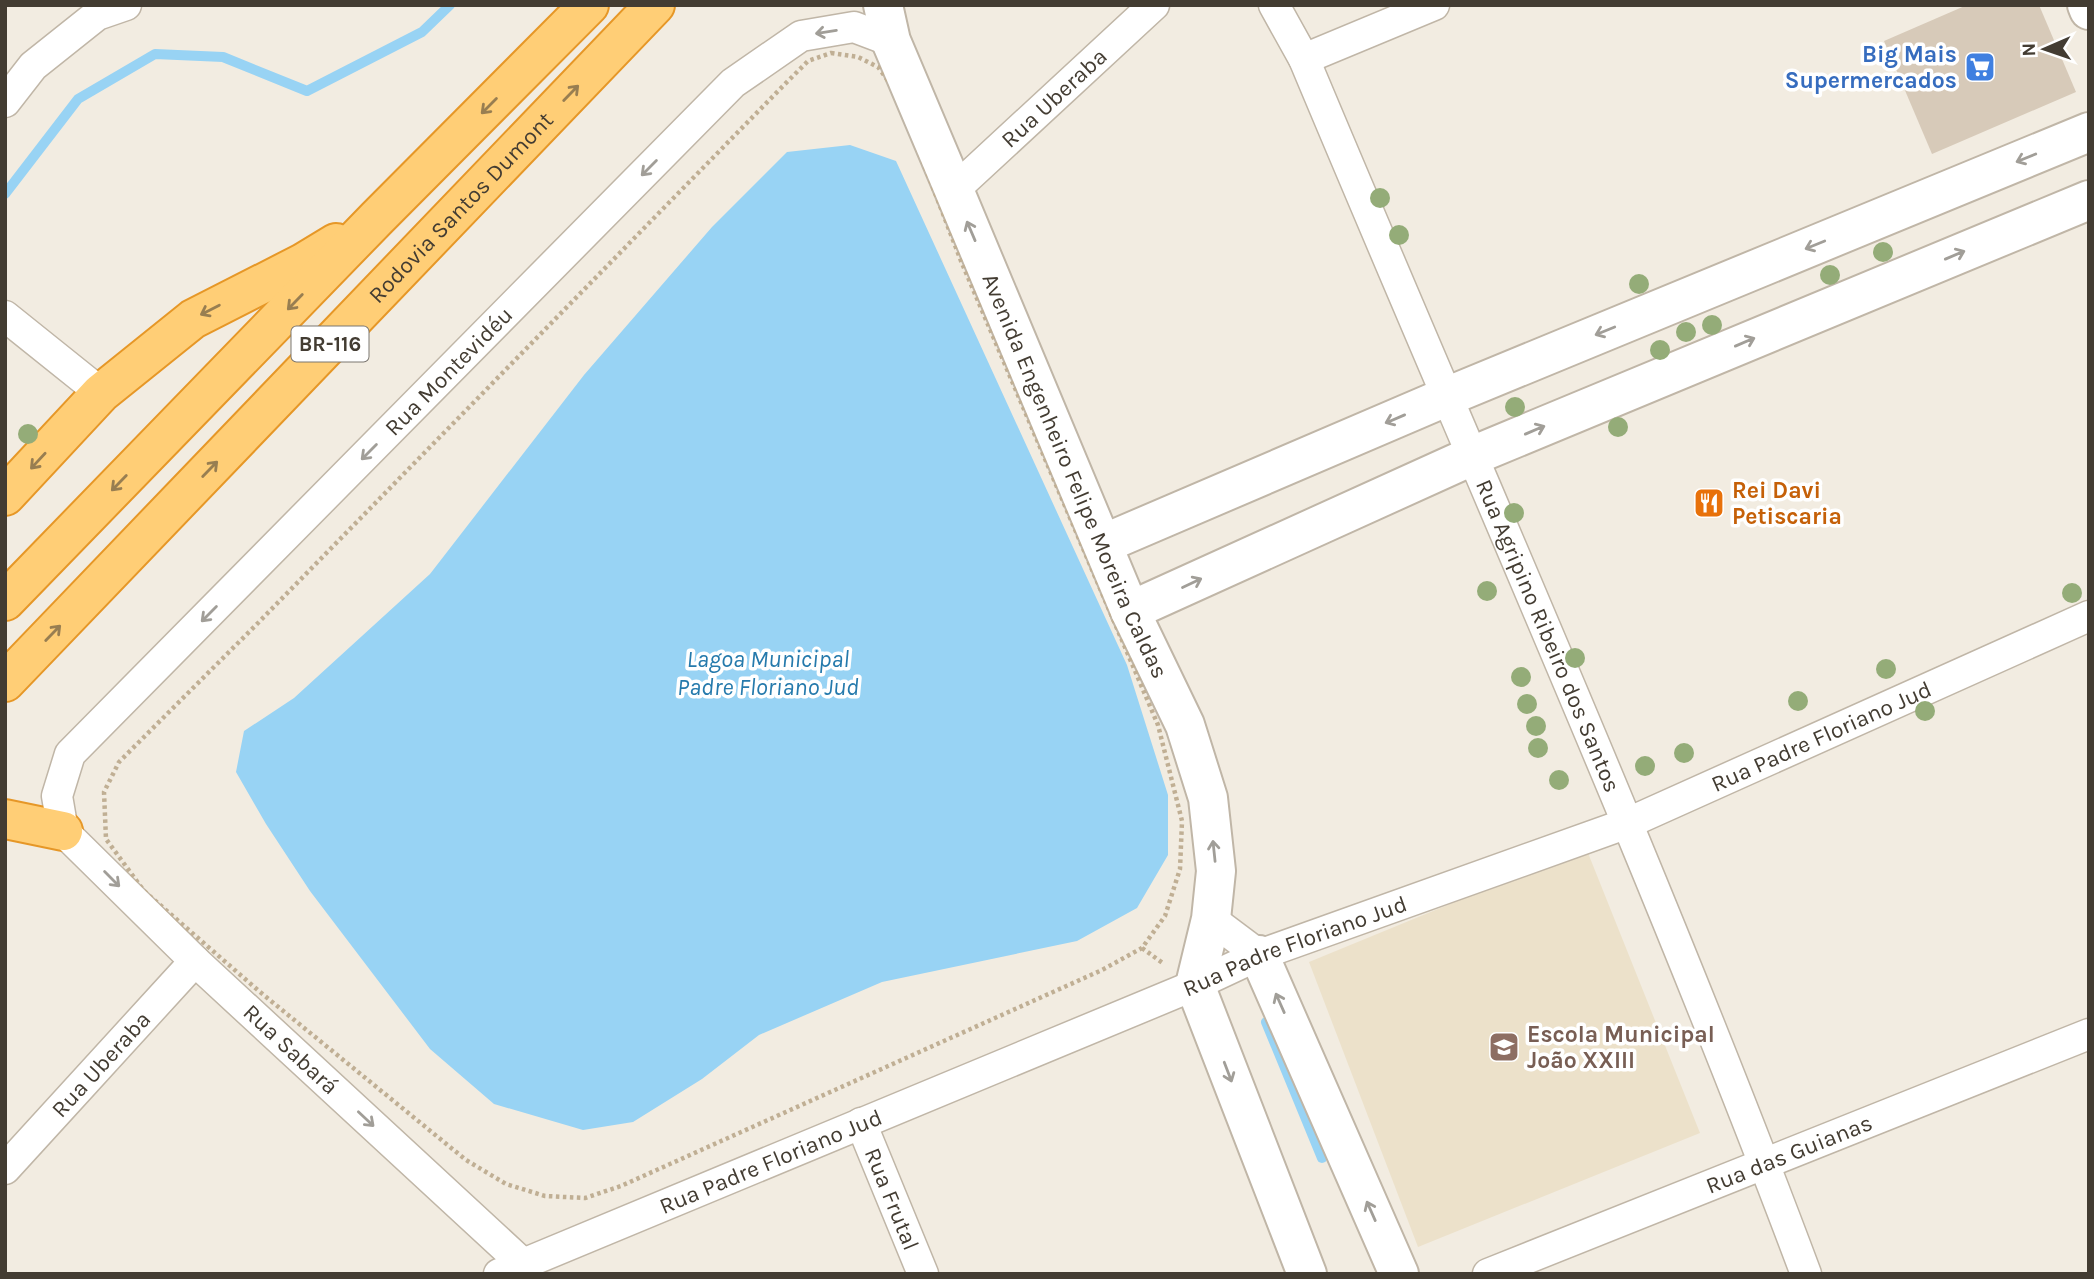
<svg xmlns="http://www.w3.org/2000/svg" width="2094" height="1279" viewBox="0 0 2094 1279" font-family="Karla,sans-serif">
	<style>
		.education { fill: #ece1ca }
		.water { fill: #98d3f4 }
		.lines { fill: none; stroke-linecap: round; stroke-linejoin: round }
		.stream { stroke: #98d3f4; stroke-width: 10 }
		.building { fill: #d7cab9 }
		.minor-casing { stroke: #c0b6a7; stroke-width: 33 }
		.tertiary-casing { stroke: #c0b6a7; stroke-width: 42 }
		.trunk-casing { stroke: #e69727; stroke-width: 42 }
		.path { stroke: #c0af94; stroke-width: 4.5; stroke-dasharray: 3.5 3.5; stroke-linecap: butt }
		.minor { stroke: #fff; stroke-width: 30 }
		.tertiary { stroke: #fff; stroke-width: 38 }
		.trunk { stroke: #ffce76; stroke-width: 38 }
		.tree { fill: #94ac78 }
		.oneway { stroke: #a19e98 }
		.oneway2 { stroke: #987e51 }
		.labels { text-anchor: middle; stroke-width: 7; stroke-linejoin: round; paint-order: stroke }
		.shield { fill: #fff; stroke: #7b7670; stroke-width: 2 }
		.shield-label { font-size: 21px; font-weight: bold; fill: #433c32 }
		.shop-label { font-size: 23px; font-weight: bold; fill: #366cbe; stroke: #fff; text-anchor: end }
		.street-label { font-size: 23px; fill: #433c32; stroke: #fff }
		.food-label { font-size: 23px; font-weight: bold; fill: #c56008; stroke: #fff; text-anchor: start }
		.education-label { font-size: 23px; font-weight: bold; fill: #785e54; stroke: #fff; text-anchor: start }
		.water-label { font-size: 24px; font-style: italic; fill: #257aac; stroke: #fff }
	</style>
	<rect width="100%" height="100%" fill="#f2ece1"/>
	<path class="education" d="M1586,848l114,285 -282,114 -109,-285z"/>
	<path class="water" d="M850,145l46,16 231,504 41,130v60l-31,53 -60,33 -195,41 -123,53 -57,44 -69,43 -50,8 -89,-26 -64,-55 -120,-158 -44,-67 -30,-52 8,-41 50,-33 136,-124 154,-199 128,-148 75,-75z"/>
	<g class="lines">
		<path class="stream" d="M5,194l73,-95 77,-45 68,3 84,34 115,-59 28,-27
			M1266,1022l56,136"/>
	</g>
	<path class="building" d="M1967,5h72l37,87 -144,62 -48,-113z"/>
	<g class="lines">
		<g class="minor-casing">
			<g id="minor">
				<path id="s1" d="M1274,5l30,54c169,404 348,804 502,1215"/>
				<path d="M1304,59l130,-54"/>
				<path d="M5,102l28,-36 64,-51 29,-10"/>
				<path id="s2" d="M954,190l200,-185"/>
				<path d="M5,316l96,77"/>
				<path d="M1211,919l48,36"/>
				<path id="s3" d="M861,1123l62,151"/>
				<path id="s4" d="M5,1169l190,-208"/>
				<path id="s5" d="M499,1274l696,-289 64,-30 369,-132 461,-207"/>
				<path id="s6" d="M526,1274l-4,-11 -327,-302 -132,-130 -6,-35 13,-42 663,-671 68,-47 53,-9 37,14"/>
				<path id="s7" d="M1488,1274l601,-240"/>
			</g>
		</g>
		<g class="tertiary-casing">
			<g id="tertiary">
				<path id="s8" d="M883,5l8,36 63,149 176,421 55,114 23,73 8,73 -5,48 -16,66 112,289"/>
				<path d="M2087,5l2,5"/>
				<path d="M1103,544l343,-147 643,-265"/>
				<path d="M1130,611l342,-155 617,-256"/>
				<path d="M1259,955l140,319"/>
			</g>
		</g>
		<g class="trunk-casing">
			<g id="trunk">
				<path d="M5,496l96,-103 92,-74 110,-56 33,-20"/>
				<path d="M5,601l372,-383 212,-213"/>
				<path id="s9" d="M5,682l650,-677"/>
				<path d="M5,819l58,12"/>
			</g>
		</g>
		<path class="path" d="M831,53l27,4 20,10 19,26 64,168 197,464 24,96 -2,48 -15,47 -23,32 -40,22 -481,216 -36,12 -40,-2 -39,-12 -40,-24 -206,-168 -116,-101 -38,-52 -2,-47 15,-30 139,-139 526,-538 24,-24z
			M1142,948l22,16"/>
		<use href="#minor" class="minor"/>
		<use href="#tertiary" class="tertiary"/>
		<use href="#trunk" class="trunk"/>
	</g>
	<g class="tree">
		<circle cx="1380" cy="198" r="10"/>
		<circle cx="1399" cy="235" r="10"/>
		<circle cx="1883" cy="252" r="10"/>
		<circle cx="1830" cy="275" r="10"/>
		<circle cx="1639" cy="284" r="10"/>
		<circle cx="1712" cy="325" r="10"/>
		<circle cx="1686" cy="332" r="10"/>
		<circle cx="1660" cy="350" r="10"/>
		<circle cx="1515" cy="407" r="10"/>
		<circle cx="1618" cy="427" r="10"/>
		<circle cx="28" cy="434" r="10"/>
		<circle cx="1514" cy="513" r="10"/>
		<circle cx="1487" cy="591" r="10"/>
		<circle cx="2072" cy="593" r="10"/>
		<circle cx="1575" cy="658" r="10"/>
		<circle cx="1886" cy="669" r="10"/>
		<circle cx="1521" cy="677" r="10"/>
		<circle cx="1798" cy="701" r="10"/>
		<circle cx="1527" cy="704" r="10"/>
		<circle cx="1925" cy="711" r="10"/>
		<circle cx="1536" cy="726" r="10"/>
		<circle cx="1538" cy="748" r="10"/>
		<circle cx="1684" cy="753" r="10"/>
		<circle cx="1645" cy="766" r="10"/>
		<circle cx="1559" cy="780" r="10"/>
	</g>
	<defs><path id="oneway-shaft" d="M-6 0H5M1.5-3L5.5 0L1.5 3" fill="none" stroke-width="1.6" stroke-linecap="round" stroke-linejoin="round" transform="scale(1.75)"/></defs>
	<g class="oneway">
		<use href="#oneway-shaft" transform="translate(826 32) rotate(171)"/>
		<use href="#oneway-shaft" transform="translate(2026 158) rotate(158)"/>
		<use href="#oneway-shaft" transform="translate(649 168) rotate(135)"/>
		<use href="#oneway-shaft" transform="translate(971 231) rotate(-113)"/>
		<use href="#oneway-shaft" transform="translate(1815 245) rotate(158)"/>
		<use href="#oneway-shaft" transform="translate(1955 255) rotate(-23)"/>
		<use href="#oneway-shaft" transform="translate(1605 331) rotate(158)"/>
		<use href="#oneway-shaft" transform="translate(1745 342) rotate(-23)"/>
		<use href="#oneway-shaft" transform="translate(1395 419) rotate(157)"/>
		<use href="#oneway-shaft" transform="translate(1535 430) rotate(-23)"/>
		<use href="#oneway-shaft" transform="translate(369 452) rotate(135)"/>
		<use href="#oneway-shaft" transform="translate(1192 583) rotate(-25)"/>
		<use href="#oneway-shaft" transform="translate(209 614) rotate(135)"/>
		<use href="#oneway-shaft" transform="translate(1214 851) rotate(-96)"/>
		<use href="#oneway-shaft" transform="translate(112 879) rotate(45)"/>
		<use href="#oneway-shaft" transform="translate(1280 1003) rotate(-114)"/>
		<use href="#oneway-shaft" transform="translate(1228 1072) rotate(69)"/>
		<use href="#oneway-shaft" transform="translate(366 1119) rotate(43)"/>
		<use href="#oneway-shaft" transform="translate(1371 1211) rotate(-114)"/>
	</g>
	<g class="oneway2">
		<use href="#oneway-shaft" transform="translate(571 93) rotate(-46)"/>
		<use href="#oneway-shaft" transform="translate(489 106) rotate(135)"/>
		<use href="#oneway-shaft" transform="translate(295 302) rotate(134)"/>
		<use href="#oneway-shaft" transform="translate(210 310) rotate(153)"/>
		<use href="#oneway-shaft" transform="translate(38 461) rotate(133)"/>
		<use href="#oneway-shaft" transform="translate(210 469) rotate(-46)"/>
		<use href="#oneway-shaft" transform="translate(119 483) rotate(134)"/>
		<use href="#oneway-shaft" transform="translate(53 633) rotate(-46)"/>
	</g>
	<defs>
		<g id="supermarket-square" transform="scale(1.575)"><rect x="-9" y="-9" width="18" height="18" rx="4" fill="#3f7fe0" stroke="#fff"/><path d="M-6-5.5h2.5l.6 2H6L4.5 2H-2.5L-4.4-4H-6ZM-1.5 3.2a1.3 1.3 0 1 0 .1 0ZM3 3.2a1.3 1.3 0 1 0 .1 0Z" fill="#fff"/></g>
		<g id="restaurant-square" transform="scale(1.575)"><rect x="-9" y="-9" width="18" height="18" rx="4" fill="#e8710a" stroke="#fff"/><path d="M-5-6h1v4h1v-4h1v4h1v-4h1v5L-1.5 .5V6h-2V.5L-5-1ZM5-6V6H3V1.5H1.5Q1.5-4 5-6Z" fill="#fff"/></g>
		<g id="school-square" transform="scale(1.575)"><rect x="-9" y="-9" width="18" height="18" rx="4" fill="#8d6e63" stroke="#fff"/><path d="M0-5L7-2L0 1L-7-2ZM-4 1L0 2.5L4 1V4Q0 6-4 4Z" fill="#fff"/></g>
	</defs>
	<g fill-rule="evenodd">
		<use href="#supermarket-square" x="1980" y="67"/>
		<use href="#restaurant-square" x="1709" y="503"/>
		<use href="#school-square" x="1504" y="1047"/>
	</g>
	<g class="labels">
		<rect class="shield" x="291.5" y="326.5" width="77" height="35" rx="5"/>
		<g class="shield-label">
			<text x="330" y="351">BR-116</text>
		</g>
		<g class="shop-label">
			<text x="1957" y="62">Big Mais<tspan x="1957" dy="26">Supermercados</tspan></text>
		</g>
		<g class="street-label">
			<text dy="8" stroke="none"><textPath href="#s2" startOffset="136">Rua Uberaba</textPath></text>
			<text dy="8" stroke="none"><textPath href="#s9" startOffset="658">Rodovia Santos Dumont</textPath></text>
			<text dy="8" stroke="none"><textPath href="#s6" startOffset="1260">Rua Montevidéu</textPath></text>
			<text dy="8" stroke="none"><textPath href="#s8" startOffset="509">Avenida Engenheiro Felipe Moreira Caldas</textPath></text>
			<text dy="8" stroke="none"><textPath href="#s1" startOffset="688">Rua Agripino Ribeiro dos Santos</textPath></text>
			<text dy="8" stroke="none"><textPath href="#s5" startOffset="1428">Rua Padre Floriano Jud</textPath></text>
			<text dy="8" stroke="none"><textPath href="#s5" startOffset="861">Rua Padre Floriano Jud</textPath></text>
			<text transform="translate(291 1049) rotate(43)" y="8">Rua Sabará</text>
			<text dy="8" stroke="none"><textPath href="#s4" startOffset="142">Rua Uberaba</textPath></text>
			<text dy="8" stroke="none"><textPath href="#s7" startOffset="324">Rua das Guianas</textPath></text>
			<text dy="8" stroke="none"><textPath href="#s5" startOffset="294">Rua Padre Floriano Jud</textPath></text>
			<text dy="8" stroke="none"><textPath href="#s3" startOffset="82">Rua Frutal</textPath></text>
		</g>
		<g class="food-label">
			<text x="1732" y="498">Rei Davi<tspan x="1732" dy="26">Petiscaria</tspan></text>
		</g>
		<g class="education-label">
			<text x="1527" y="1042">Escola Municipal<tspan x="1527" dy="26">João XXIII</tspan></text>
		</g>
		<g class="water-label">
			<text x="768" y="667">Lagoa Municipal<tspan x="768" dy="28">Padre Floriano Jud</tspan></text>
		</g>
	</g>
	<rect width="2094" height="1279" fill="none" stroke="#433c32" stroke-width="14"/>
	<g transform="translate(2045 49) rotate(268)" stroke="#ffffff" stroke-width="5" paint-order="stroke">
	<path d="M0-5L12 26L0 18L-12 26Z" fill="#433c32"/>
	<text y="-10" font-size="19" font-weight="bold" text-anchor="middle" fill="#433c32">N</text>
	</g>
</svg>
